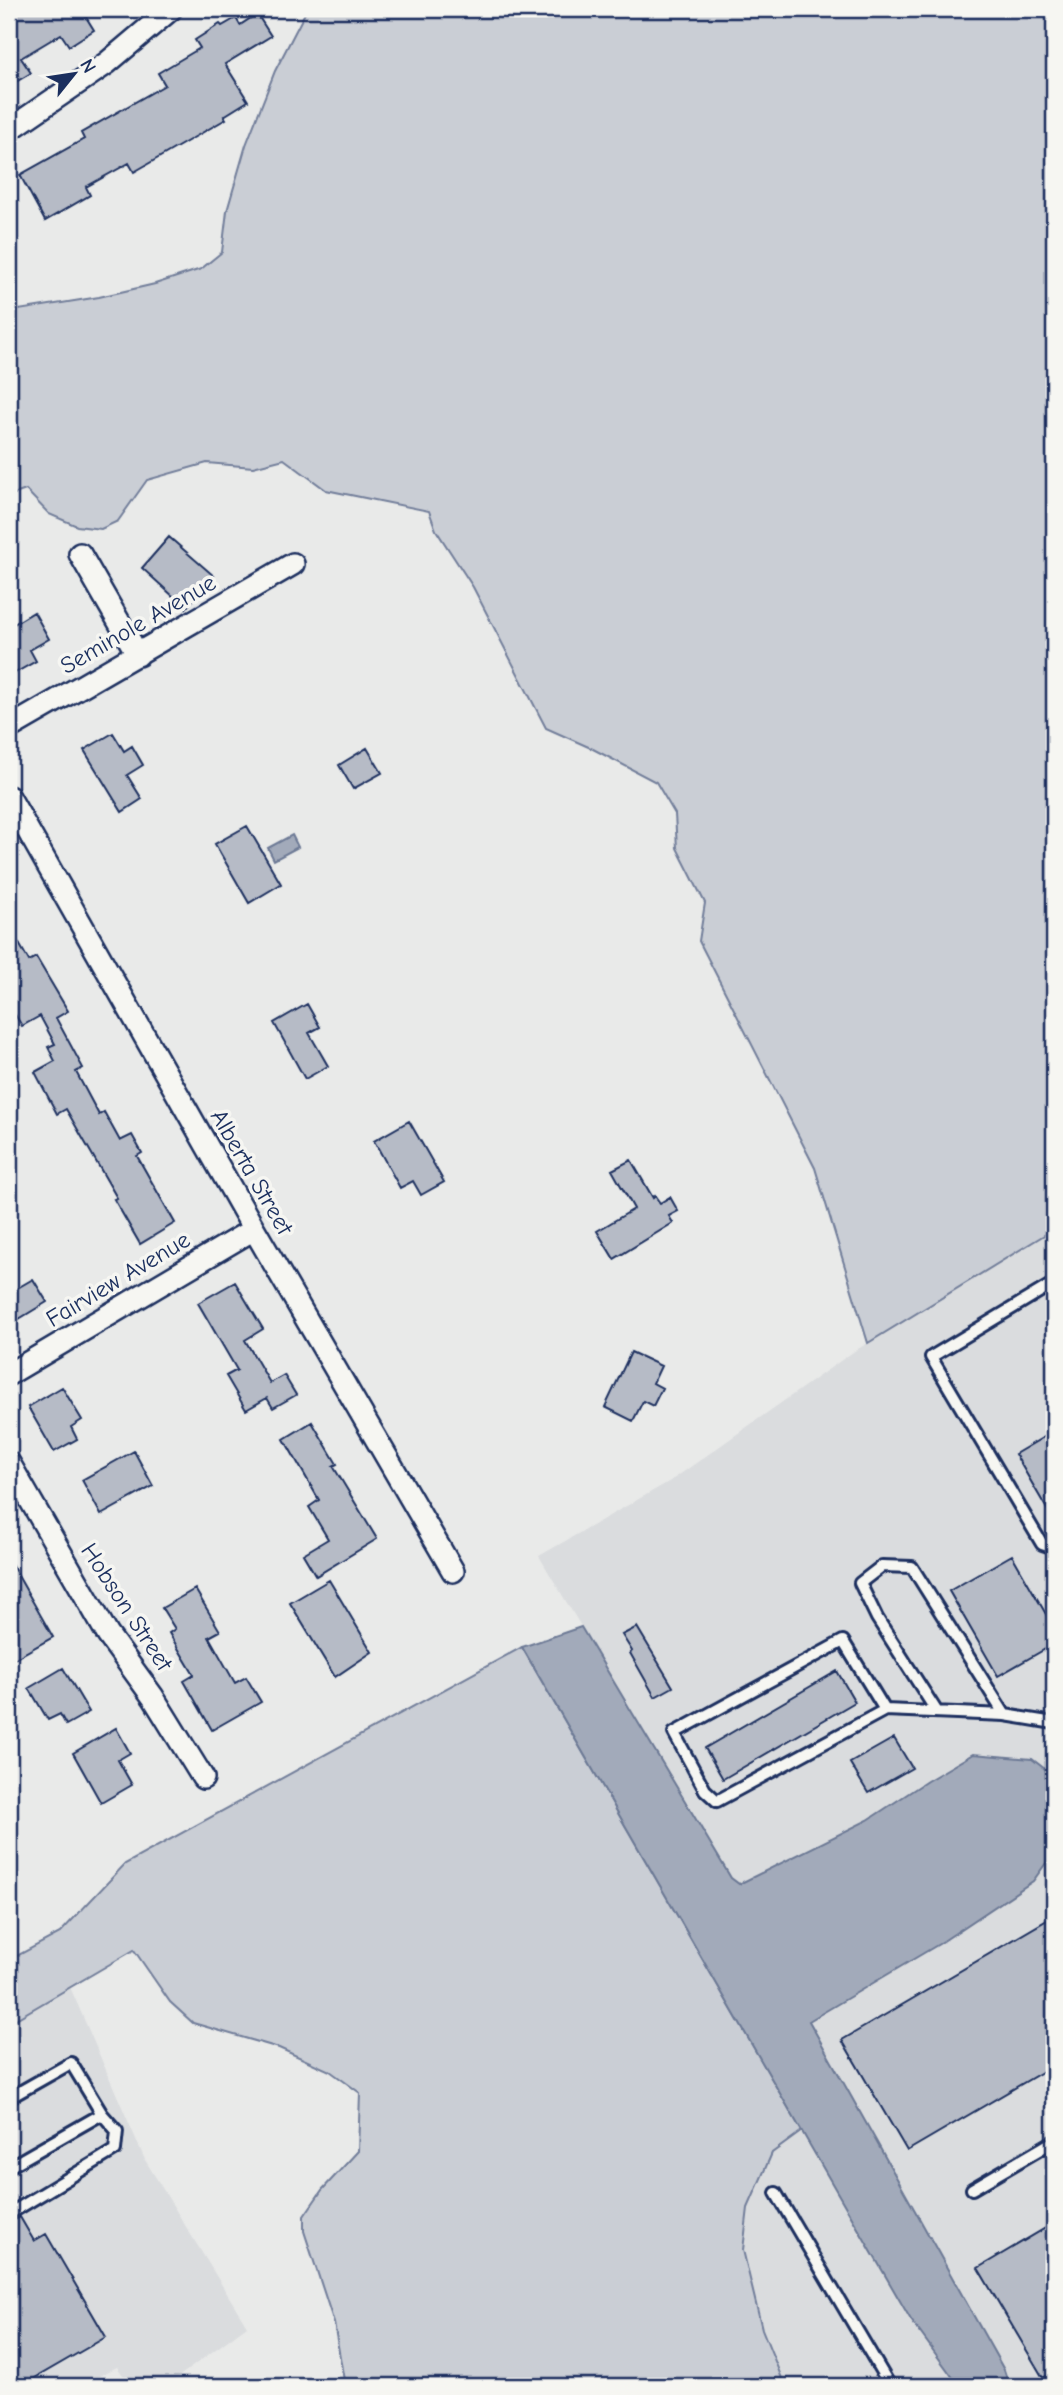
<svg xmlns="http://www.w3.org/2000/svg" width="1063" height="2395" viewBox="0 0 1063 2395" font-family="'Comic Neue',sans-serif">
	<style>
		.built { fill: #dadcde }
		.green { fill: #caced5; stroke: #727e9a; stroke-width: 2 }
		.water { fill: #a2aaba; stroke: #6c7995; stroke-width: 2 }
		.building { fill: #b6bbc6; stroke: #1b2f5e; stroke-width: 2 }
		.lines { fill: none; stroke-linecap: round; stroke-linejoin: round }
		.lane-casing { stroke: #1b2f5e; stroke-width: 16 }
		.street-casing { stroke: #1b2f5e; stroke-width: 26 }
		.lane { stroke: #f6f6f2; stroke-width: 10 }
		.street { stroke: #f6f6f2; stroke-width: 21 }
		.labels { text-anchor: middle; stroke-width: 7; stroke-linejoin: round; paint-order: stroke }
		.street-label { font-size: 24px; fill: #1b2f5e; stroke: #f6f6f2 }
	</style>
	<rect width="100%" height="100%" fill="#e9eae9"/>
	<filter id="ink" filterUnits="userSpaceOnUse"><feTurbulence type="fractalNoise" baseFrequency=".0143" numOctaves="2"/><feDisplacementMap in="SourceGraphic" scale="14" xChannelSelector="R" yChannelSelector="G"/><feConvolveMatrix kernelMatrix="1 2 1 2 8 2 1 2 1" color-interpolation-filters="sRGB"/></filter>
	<g filter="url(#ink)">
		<path class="built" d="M1054,1229v547l-22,-17 -59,-5 -46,27 -59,39 -129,65 -8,-7 -192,-322 133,-76 181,-128z
			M1054,1852v534h-59l12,-7 -3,-9 -195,-349 130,-77 94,-63z
			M70,1987l75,173 102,166 -81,60h-35l-14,-19 -37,19h-71v-363z
			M802,2131l109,189 48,66h-174l-23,-57 -19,-78 5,-43 25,-55z"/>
		<path class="green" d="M307,9h747v1220l-186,114 -53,-175 -116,-227 6,-38 -28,-55 -2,-34 -19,-32 -63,-33 -47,-21 -73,-141 -37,-57 -7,-19 -103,-21 -42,-31 -31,8 -46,-4 -60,17 -29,41 -17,8 -24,-3 -28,-12 -23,-24 -17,6v-197l10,11 80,-13 56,-13 46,-15 21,-17 5,-41 19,-66 29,-74z
			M522,1647l280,484 -30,22 -24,55 -5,42 19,79 23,57h-440l-11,-63 -30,-92v-15l18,-26 36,-39 2,-58 -30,-22 -51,-23 -86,-25 -23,-21 -36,-52 -125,73v-63l51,-27 65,-69z"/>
		<path class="water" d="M292,835l6,12 -24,13 -6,-12z
			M581,1627l150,251 8,6 129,-64 59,-39 46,-27 59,5 22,17v76l-21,29 -94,63 -130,77 195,349 3,9 -12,7h-36l-48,-66 -389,-673z"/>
		<path class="building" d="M17,9h64l13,21 -25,16 -8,-12 -40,24 10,15 -22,13v-72z
			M257,14l14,22 -46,28 23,37 -24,15 2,3 -92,53 -5,-9 -43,24 4,8 -45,26 -25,-46 64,-36 -3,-6 84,-48 -7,-12 42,-25 -5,-8 25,-16 2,2 14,-8 4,7z
			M169,537l45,39 -28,32 -44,-40z
			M34,612l15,27 -19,11 6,11 -21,12 -6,-11v-35z
			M113,733l11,18 8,-5 11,19 -16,10 15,24 -20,13 -38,-62z
			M367,748l15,25 -29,16 -14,-24z
			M247,826l34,58 -32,19 -34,-59z
			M9,926l20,35 7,-4 32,54 -12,7 27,50 -7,4 23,43 5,-3 16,29 12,-6 10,18 -5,3 38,67 -35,21 -26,-45 3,-1 -51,-89 -9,5 -22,-42 20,-11 -7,-14 7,-3 -15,-28 -18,10 -13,-21z
			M307,1004l13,23 -11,6 19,33 -23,13 -31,-56z
			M409,1121l35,61 -23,13 -8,-14 -13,7 -26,-47z
			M631,1160l22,38 2,-2 5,7 10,-6 8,14 -9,5 4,7 -59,36 -17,-28 37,-22 -22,-39z
			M33,1279l14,23 -38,23v-32z
			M235,1282l28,47 -18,11 25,43 14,-8 12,20 -23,13 -6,-10 -21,12 -20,-34 11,-6 -39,-67z
			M631,1352l30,14 -8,17 9,5 -9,18 -10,-5 -10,20 -28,-14z
			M62,1387l20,33 -11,7 6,12 -23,13 -26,-45z
			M312,1422l25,42 -4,2 44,73 -61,37 -13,-22 25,-15 -19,-32 10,-7 -35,-61z
			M1054,1431v90l-39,-67z
			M134,1451l19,35 -52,29 -19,-35z
			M1012,1555l42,73v16l-56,32 -49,-85z
			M9,1560l44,77 -39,22 -5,-8z
			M329,1580l43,72 -37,25 -45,-74z
			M195,1589l25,42 -11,6 26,46 11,-6 15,25 -49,28 -28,-49 10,-6 -25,-42 6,-4 -13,-21z
			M637,1627l36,60 -18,10 -25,-44 2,-2 -10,-16z
			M63,1668l26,44 -23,13 -6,-11 -12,6 -19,-32z
			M837,1671l18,31 -132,77 -18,-31z
			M116,1728l14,25 -12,7 14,25 -31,18 -28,-50z
			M894,1738l18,30 -44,25 -18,-30z
			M1054,1916v149l-147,86 -65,-111z
			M20,2217l14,24 12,-7 60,103 -85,49h-9l-3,-6v-157z
			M1054,2223v149l-11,6 -65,-110z"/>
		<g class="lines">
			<g class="lane-casing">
				<path id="lane" d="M1054,1283l-123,74 111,187 12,4
					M885,1710l-42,-69 -169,92 31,57 12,11 168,-91 120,5 49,8
					M937,1712l-60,-94 -17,-35 22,-17 30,1 93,148
					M9,2098l62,-35 31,51 -93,53
					M972,2189l82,-48
					M776,2193l114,193
					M9,2214l106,-64 2,-19 -15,-17"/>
			</g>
			<g class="street-casing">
				<path id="street" d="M9,130l98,-67 64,-54
					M80,554l58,101
					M9,728l284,-164
					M9,797l245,432 199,342
					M9,1374l245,-145
					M9,1463l99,172 45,62 50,81"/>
			</g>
			<use href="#lane" class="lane"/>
			<use href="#street" class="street"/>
		</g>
	</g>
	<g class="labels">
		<g class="street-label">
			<text transform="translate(138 624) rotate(-30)" y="8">Seminole Avenue</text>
			<text transform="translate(252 1172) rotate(60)" y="8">Alberta Street</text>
			<text transform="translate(118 1279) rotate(-31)" y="8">Fairview Avenue</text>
			<text transform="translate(127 1607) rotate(57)" y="8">Hobson Street</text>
		</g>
	</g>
	<rect width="1063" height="2395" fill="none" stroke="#f6f6f2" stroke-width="35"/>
	<rect x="18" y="18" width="1028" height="2360" fill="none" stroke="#1b2f5e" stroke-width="2.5" filter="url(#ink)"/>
	<g transform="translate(74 74) rotate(60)" stroke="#f6f6f2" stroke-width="5" paint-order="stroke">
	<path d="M0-5L12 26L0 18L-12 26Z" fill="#1b2f5e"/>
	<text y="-10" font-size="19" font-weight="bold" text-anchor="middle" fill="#1b2f5e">N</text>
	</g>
</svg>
